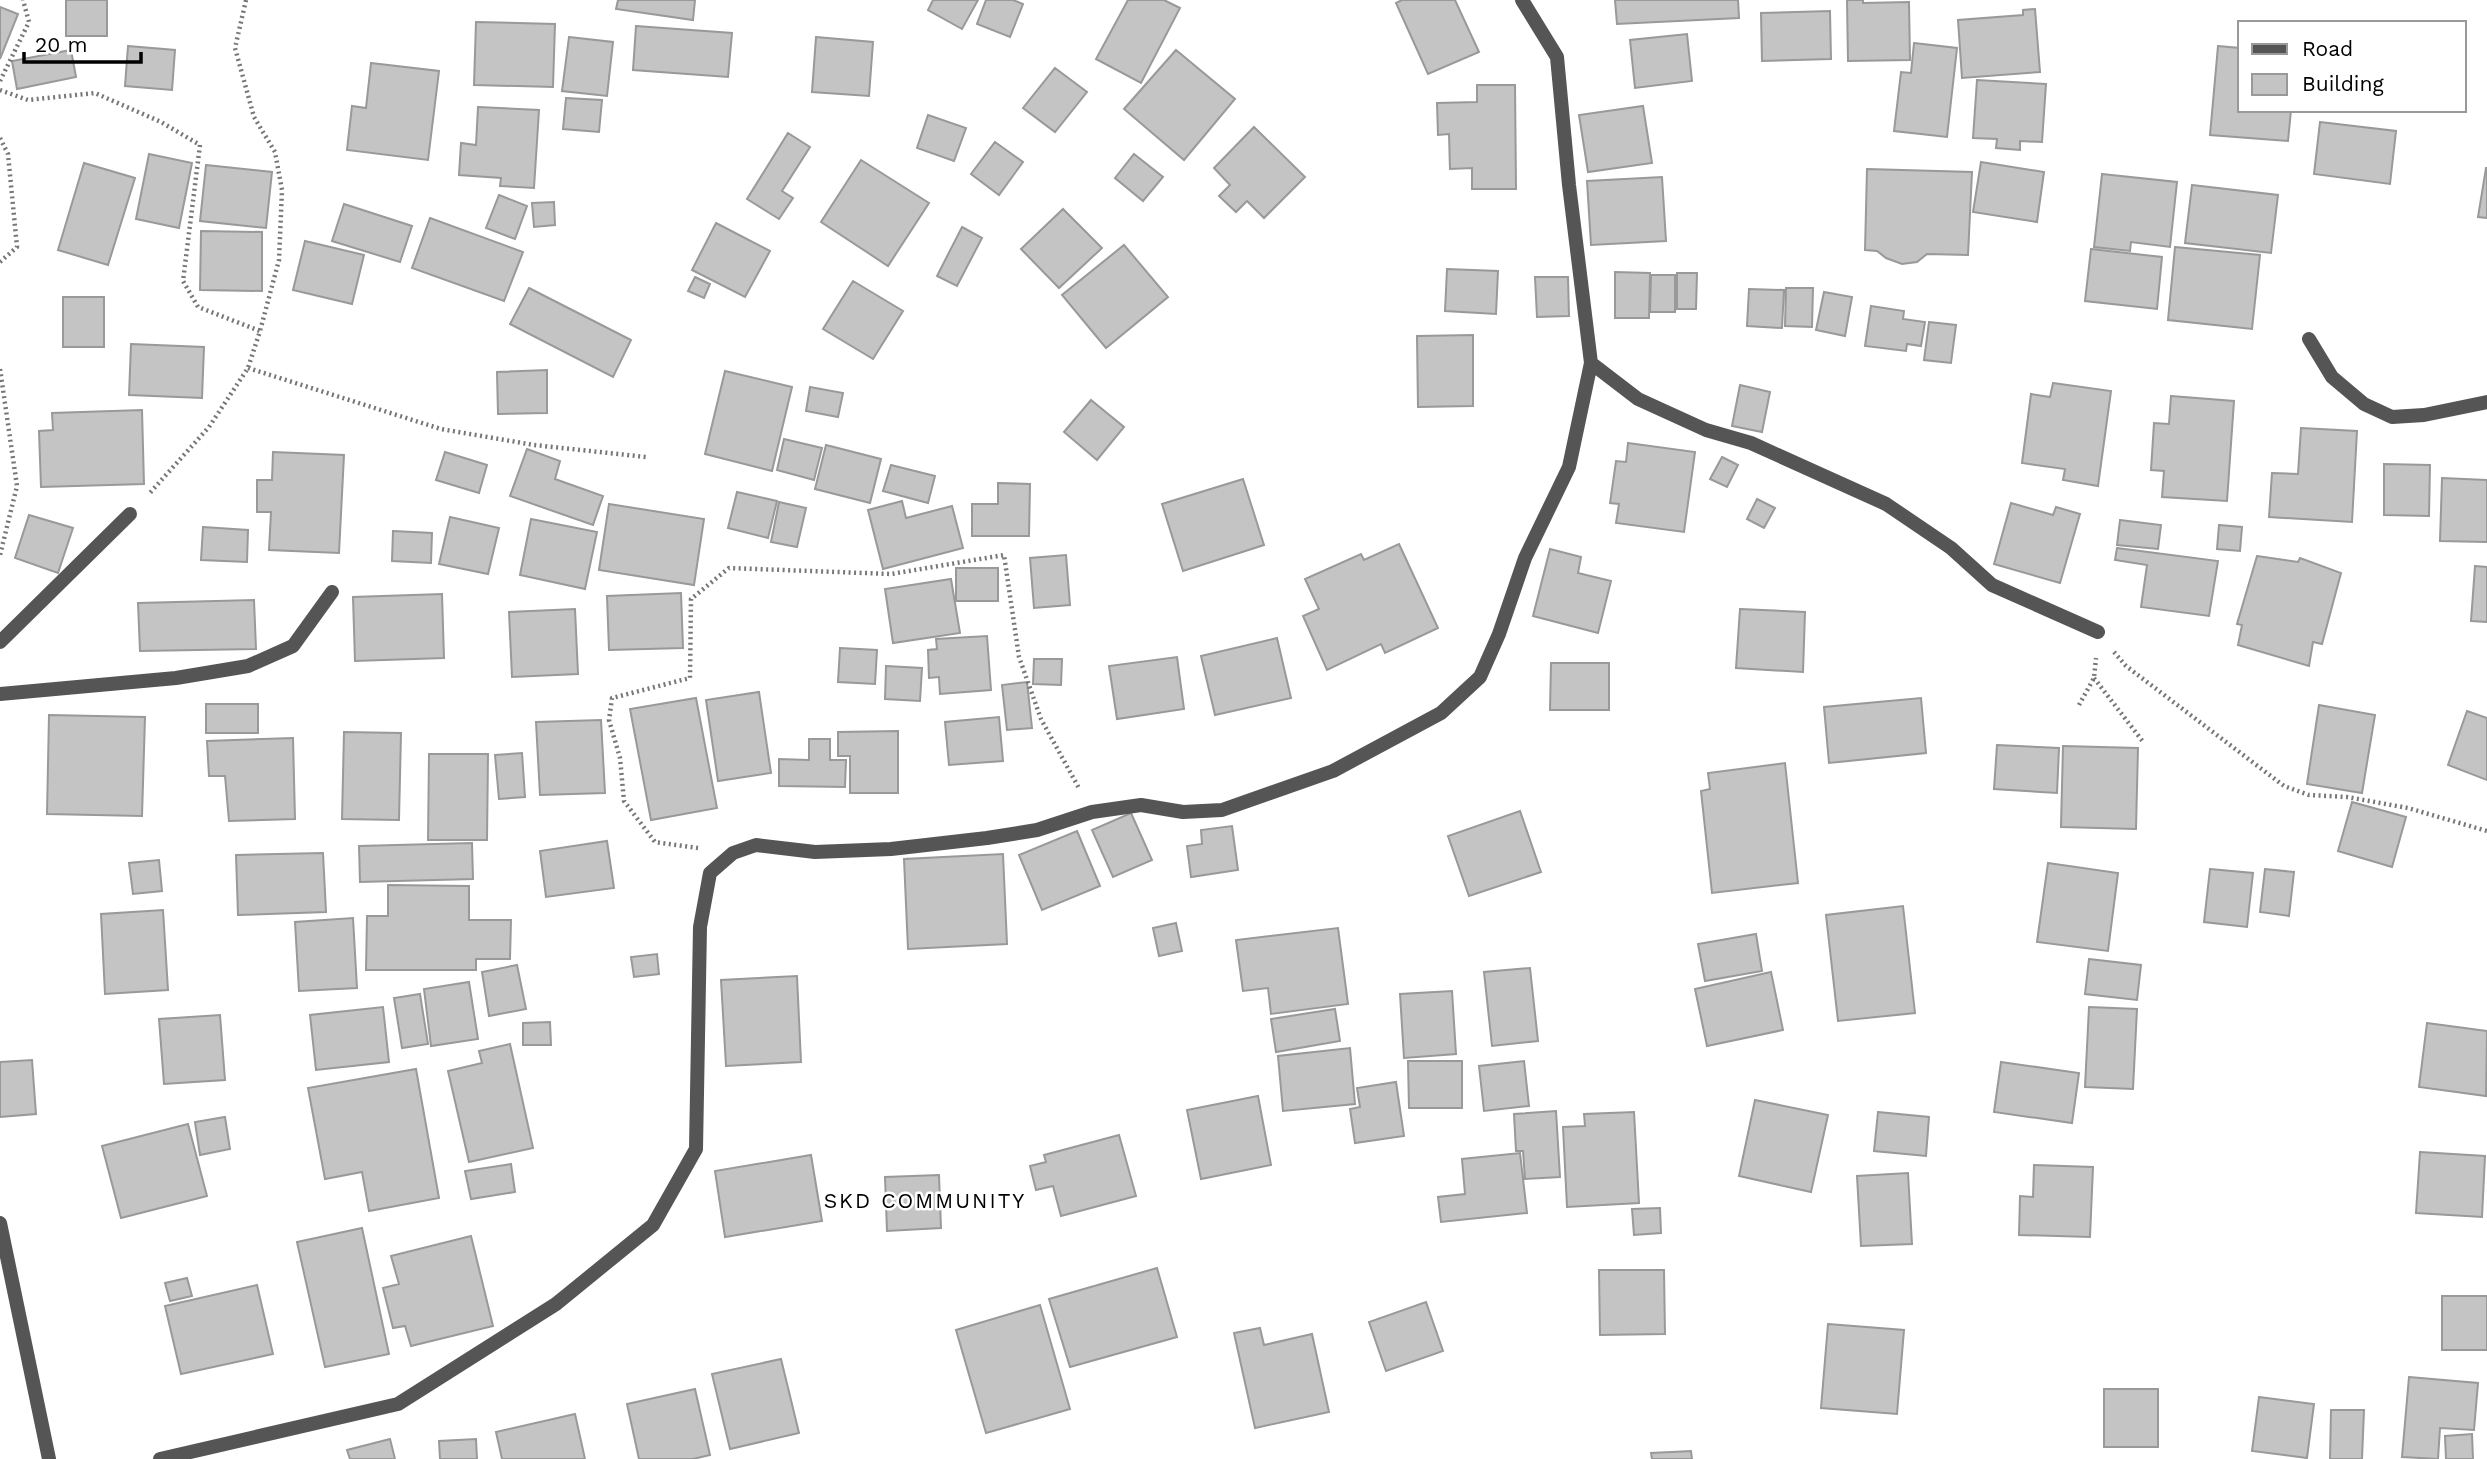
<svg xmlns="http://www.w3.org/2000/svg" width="2487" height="1459" viewBox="0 0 2487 1459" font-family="'Work Sans',sans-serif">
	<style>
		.building { fill: #c4c4c4; stroke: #999; stroke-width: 2 }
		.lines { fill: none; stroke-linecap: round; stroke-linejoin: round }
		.path { stroke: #777; stroke-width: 4.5; stroke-dasharray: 2 3.5; stroke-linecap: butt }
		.minor { stroke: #555; stroke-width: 14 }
		.labels { text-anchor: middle; stroke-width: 5; stroke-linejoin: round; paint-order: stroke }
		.neighbourhood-label { font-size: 21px; letter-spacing: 2px; fill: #000; stroke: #fff }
	</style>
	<rect width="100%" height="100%" fill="#fff"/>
	<path class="building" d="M66,0h41v36h-41z
		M618,0h77l-2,20 -77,-11z
		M933,0h45l-16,29 -34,-19z
		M986,0h27l10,4 -13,33 -33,-13z
		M1128,0h36l16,8 -39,75 -45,-24z
		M1402,0h53l24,52 -51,22 -32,-71z
		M1615,0h123l1,18 -122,6z
		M1847,0h16v3l46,-1 1,58 -62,1z
		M0,7l18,7 -18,45z
		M2035,9l5,63 -78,6 -4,-58 65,-5v-5z
		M1830,11l1,48 -69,2 -1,-48z
		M476,22l79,2 -2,63 -79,-2z
		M636,26l96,7 -4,44 -95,-7z
		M1687,34l5,47 -57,7 -5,-48z
		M569,37l44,5 -6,54 -45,-5z
		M816,37l57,5 -4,54 -57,-4z
		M1914,43l43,5 -10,89 -53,-6 7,-59 10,1z
		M128,46l47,4 -3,40 -47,-4z
		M2218,46l22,2v62h51l-3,31 -78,-6z
		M71,50l5,27 -59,12 -5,-28z
		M1176,50l59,49 -51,61 -60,-51z
		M371,63l68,8 -11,89 -81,-10 5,-44 14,2z
		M1055,68l32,24 -32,40 -32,-24z
		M1977,80l69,4 -4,58 -22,-1v9l-24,-2 1,-9 -24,-1z
		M1477,85h38l1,104h-44v-21l-22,1 -1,-35 -11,1 -1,-32 40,-1z
		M566,98l36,2 -3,32 -36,-3z
		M1643,106l9,57 -64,9 -9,-57z
		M478,107l61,3 -5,78 -34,-2 1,-8 -42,-3 2,-32 15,2z
		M928,115l38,13 -12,33 -37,-13z
		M2320,122l76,9 -6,53 -76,-10z
		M1254,127l51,50 -41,41 -17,-17 -11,11 -17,-16 11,-11 -16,-17z
		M788,133l22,14 -28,44 11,7 -14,21 -32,-20z
		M995,142l28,20 -24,33 -28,-21z
		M149,154l43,9 -13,65 -43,-9z
		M1134,154l29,23 -20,24 -28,-23z
		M861,160l68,43 -41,63 -67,-44z
		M1981,162l63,10 -7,50 -64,-10z
		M84,163l51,15 -27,87 -50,-15z
		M206,165l66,7 -6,56 -66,-7z
		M2486,168h1v50l-9,-1z
		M1867,169l105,3 -4,83 -41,-1 -10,8 -15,2 -16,-6 -9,-7 -12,-1z
		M2102,174l75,8 -7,65 -39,-5 -1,9 -36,-4z
		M1662,177l4,64 -75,4 -4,-64z
		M2192,185l86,10 -7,58 -86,-10z
		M499,195l28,11 -12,33 -29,-11z
		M554,202l1,23 -21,2 -2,-24z
		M344,204l68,22 -12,36 -68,-21z
		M1063,209l39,39 -43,40 -38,-39z
		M430,218l93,34 -19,49 -92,-33z
		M716,223l54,28 -25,46 -53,-27z
		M962,227l20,11 -25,48 -20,-10z
		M201,231l61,1v59l-62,-1z
		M305,241l59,14 -12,49 -59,-14z
		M1124,245l44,52 -62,51 -44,-53z
		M2175,247l85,8 -8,74 -84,-9z
		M2091,249l71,8 -5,52 -72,-8z
		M1447,269l51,2 -2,43 -51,-3z
		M1615,272l35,1 -1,45h-34z
		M1677,273h20l-1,36h-19z
		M1651,275h24v37h-25z
		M695,277l15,7 -6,14 -16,-7z
		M1535,277h33l1,39 -32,1z
		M853,281l50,30 -30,48 -50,-30z
		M529,288l102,52 -18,37 -103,-53z
		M1786,288h27l-1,39 -27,-1z
		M1749,289l35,1 -2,38 -35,-2z
		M1824,292l28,5 -7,39 -29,-6z
		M63,297h41v50h-41z
		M1871,306l33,5 -1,8 22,3 -4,24 -14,-2 -1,7 -41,-5z
		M1929,322l27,3 -5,38 -27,-3z
		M1473,335v71l-55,1 -1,-71z
		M131,344l73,3 -2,51 -73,-3z
		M547,370v43l-49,1 -1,-42z
		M725,371l67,16 -20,84 -67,-17z
		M2053,383l58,8 -13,95 -35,-6 2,-11 -43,-6 9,-69 19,3z
		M1740,385l30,7 -8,40 -30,-6z
		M810,387l33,6 -5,24 -32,-6z
		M2171,396l63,5 -7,100 -65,-4 2,-26 -13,-1 3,-47 15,1z
		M1091,400l33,27 -27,33 -33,-28z
		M142,410l2,74 -103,3 -2,-56 14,-1 -1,-17z
		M2301,428l56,3 -5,91 -83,-5 3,-44 26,1z
		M784,439l38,9 -8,32 -37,-10z
		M1628,443l67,9 -11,80 -68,-9 3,-19 -9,-1 6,-42 10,1z
		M826,445l55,14 -11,44 -55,-14z
		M527,449l33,12 -5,18 48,17 -10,29 -83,-29z
		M273,452l71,3 -5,98 -70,-3 2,-38h-14v-32h15z
		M445,452l42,13 -8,28 -43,-13z
		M1722,457l16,8 -11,22 -17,-8z
		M2384,464l46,1 -1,51 -45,-1z
		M891,465l44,11 -7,27 -45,-12z
		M2442,478l45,2v62l-47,-1z
		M1243,479l21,66 -81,26 -21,-67z
		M998,483l32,1 -1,52h-57v-32h26z
		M737,492l40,9 -9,37 -40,-10z
		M1757,499l18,9 -11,20 -17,-9z
		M902,501l4,17 46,-12 11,42 -80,21 -15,-59z
		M779,502l27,6 -9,39 -26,-5z
		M2011,503l42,12 3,-8 24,7 -20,69 -66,-19z
		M609,504l95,15 -10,66 -95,-15z
		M29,515l44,13 -15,45 -43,-15z
		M450,517l49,11 -11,46 -49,-10z
		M531,519l66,13 -12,57 -65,-14z
		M2120,520l41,5 -3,24 -41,-4z
		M2219,525l23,2 -2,24 -23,-2z
		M203,527l45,3 -1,32 -46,-2z
		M393,531l39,2 -1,30 -39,-2z
		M1399,544l39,84 -53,25 -4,-9 -54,26 -24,-54 16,-7 -14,-30 56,-25 3,6z
		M2117,548l101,13 -9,55 -68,-9 6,-42 -32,-5z
		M1550,549l31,8 -3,16 33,8 -13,52 -65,-17z
		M1066,555l4,50 -36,3 -4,-50z
		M2257,556l41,6 2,-4 41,15 -19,71 -9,-2 -4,24 -71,-21 4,-20 -5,-1z
		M2475,566l12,1v55l-16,-1z
		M956,568h42v33h-42z
		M951,579l9,54 -67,10 -8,-54z
		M681,593l2,55 -74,2 -2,-54z
		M442,594l2,64 -89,3 -2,-64z
		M254,600l2,49 -116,2 -2,-48z
		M575,609l3,65 -66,3 -3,-65z
		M1740,609l65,3 -2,60 -67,-4z
		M987,636l4,54 -51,4 -1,-17 -10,1 -1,-28 9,-1 -1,-10z
		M1277,638l14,60 -76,17 -14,-59z
		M840,648l37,2 -2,34 -37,-2z
		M1177,657l7,52 -67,10 -8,-53z
		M1034,659h28l-1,26 -28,-1z
		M1551,663h58v47h-59z
		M886,666l36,2 -2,33 -35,-2z
		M1027,682l5,46 -25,2 -5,-45z
		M759,692l12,81 -53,8 -12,-81z
		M696,698l21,110 -66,12 -21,-111z
		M1921,698l5,55 -97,10 -5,-56z
		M206,704h52v29h-52z
		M2319,705l56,10 -13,78 -55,-9z
		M2467,711l20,7v62l-39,-15z
		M49,715l96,2 -3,99 -95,-2z
		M999,717l4,44 -54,4 -4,-43z
		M601,720l4,73 -65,2 -4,-73z
		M898,731v62h-48v-37h-12v-24z
		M344,732l57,1 -2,87 -57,-1z
		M293,738l2,81 -66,2 -4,-45h-16l-2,-35z
		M809,739h21v21h16l-1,27 -66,-1v-27l30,1z
		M1997,745l62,3 -2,45 -63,-4z
		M2063,746l75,2 -2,81 -75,-2z
		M522,753l3,44 -26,2 -4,-44z
		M429,754h59l-1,86h-59z
		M1785,763l13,120 -86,10 -11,-102 9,-2 -2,-16z
		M2352,802l54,15 -14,50 -54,-16z
		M1520,811l21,61 -72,24 -21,-60z
		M1131,813l21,47 -39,17 -21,-47z
		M1232,826l6,44 -47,7 -4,-31 15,-2 -1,-14z
		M1077,831l23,55 -58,24 -23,-55z
		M607,841l7,47 -68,9 -6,-46z
		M472,843l1,36 -113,3 -1,-36z
		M323,853l3,59 -88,3 -2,-60z
		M1003,854l4,90 -99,5 -4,-90z
		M159,860l3,31 -29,3 -4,-31z
		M2048,863l70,10 -10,78 -71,-9z
		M2210,869l43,4 -6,54 -43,-5z
		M2265,869l29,3 -5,44 -29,-4z
		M388,885l81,1v34h42l-1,39h-34v11h-110l1,-54h21z
		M1903,906l12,107 -77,8 -12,-106z
		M163,910l5,80 -63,4 -4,-80z
		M353,918l4,70 -58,3 -4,-69z
		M1176,923l6,28 -23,5 -6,-28z
		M1338,928l10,76 -77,10 -3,-26 -25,3 -7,-51z
		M1756,934l6,37 -57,10 -7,-37z
		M657,954l2,20 -25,3 -3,-20z
		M2089,959l52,6 -4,35 -52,-6z
		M517,965l9,44 -37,7 -7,-44z
		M1530,968l8,73 -46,5 -8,-74z
		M1771,972l12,58 -76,16 -12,-57z
		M797,976l4,86 -75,4 -5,-86z
		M469,982l9,57 -47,7 -7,-57z
		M1452,991l4,63 -52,4 -4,-64z
		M420,994l8,50 -26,4 -8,-50z
		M383,1007l6,55 -73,8 -6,-55z
		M2089,1007l48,2 -4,80 -48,-2z
		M1335,1009l5,32 -64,11 -5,-33z
		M220,1015l5,65 -61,4 -5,-65z
		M550,1022l1,23h-28v-22z
		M2427,1023l60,8 -1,65 -67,-9z
		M510,1044l23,104 -64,14 -21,-91 34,-8 -3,-12z
		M1350,1048l5,56 -72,7 -5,-55z
		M32,1060l4,54 -36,3v-55z
		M1408,1061h54v47h-53z
		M1524,1061l5,45 -45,5 -5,-45z
		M2001,1062l78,11 -7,50 -78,-11z
		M416,1069l23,129 -70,13 -7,-39 -37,7 -17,-91z
		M1396,1082l8,54 -49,7 -5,-34 10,-2 -3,-19z
		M1258,1096l13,69 -70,14 -14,-69z
		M1755,1100l73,15 -17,77 -72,-16z
		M1556,1111l4,66 -35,2 -2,-28h-7l-2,-37z
		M1634,1112l5,91 -72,4 -4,-80 22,-1 -1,-12z
		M1878,1112l51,5 -3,39 -52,-5z
		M225,1117l5,32 -30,6 -5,-33z
		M188,1124l19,72 -86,22 -19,-72z
		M1119,1135l17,61 -75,20 -8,-30 -17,4 -6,-24 16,-4 -2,-7z
		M2420,1152l65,4 -3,61 -66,-4z
		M1520,1153l7,60 -86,9 -3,-25 27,-3 -3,-35z
		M811,1155l11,66 -97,16 -10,-66z
		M511,1164l4,28 -44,7 -6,-28z
		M2034,1165l59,2 -3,70 -71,-2 1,-39 13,1z
		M1908,1173l4,71 -51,2 -4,-70z
		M939,1175l2,53 -54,3 -2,-54z
		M1660,1208l1,25 -27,2 -2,-26z
		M362,1228l27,126 -64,13 -28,-125z
		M471,1236l22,90 -82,20 -6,-20 -12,2 -10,-40 16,-4 -8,-28z
		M1157,1268l20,69 -107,30 -21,-68z
		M1599,1270h65l1,64 -65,1z
		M187,1278l5,18 -22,5 -5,-18z
		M257,1285l16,69 -92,20 -16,-68z
		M2442,1296h45v54h-45z
		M1426,1302l17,49 -57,20 -17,-49z
		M1040,1305l30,104 -84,24 -30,-103z
		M1828,1324l76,6 -7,84 -76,-6z
		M1260,1328l4,17 48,-11 17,78 -74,16 -21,-95z
		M781,1359l18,74 -69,16 -18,-75z
		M2409,1377l69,6 -4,47 -34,-2 -2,31 -36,-2z
		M695,1389l15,66 -17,4h-54l-12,-55z
		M2104,1389h54v58h-54z
		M2259,1397l55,7 -7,54 -55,-7z
		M2331,1410h33l-2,49h-32z
		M575,1414l10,45h-83l-6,-27z
		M2472,1434l1,25h-27l-1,-23z
		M390,1439l5,20h-45l-3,-9z
		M476,1439l1,20h-37l-1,-18z
		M1691,1451l1,8h-40l-1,-6z"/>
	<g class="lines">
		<path class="path" d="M246,0l-11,48 19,69 21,35 7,38 -3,70 -19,71
			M0,81l29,-59 -6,-22
			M0,90l28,10 67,-7 66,29 39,23 -17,136 15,26 62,24 -12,37 -39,59 -61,68
			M0,138l8,16 9,93 -17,15
			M248,368l193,61 93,16 112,12
			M0,369l17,117 -17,69
			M2114,652l12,14 158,120 25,9 38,2 61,11 79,23
			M2094,678l50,65
			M2079,705l15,-27 2,-20
			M698,848l-43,-6 -31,-41 -4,-43 -11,-38 3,-22 78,-20 1,-79 38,-31 162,6 113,-19 15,102 22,62 39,71"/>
		<path class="minor" d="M2309,339l23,38 32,27 28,13 32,-2 63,-13
			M1591,363l47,36 68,31 45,13 135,61 65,44 41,37 106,47
			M0,642l130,-128
			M0,694l176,-16 72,-12 45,-20 39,-54
			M0,1223l49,236
			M160,1459l238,-55 158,-100 97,-79 43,-76 4,-222 10,-54 23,-20 23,-8 59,7 76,-3 96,-11 50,-8 55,-18 49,-7 42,7 39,-2 111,-39 108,-58 39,-36 19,-43 26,-76 44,-91 22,-104 -22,-178 -12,-128 -35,-57"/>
	</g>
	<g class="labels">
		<g class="neighbourhood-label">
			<text x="925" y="1208">SKD COMMUNITY</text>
		</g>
	</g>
	<rect x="2238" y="21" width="228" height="91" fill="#ffffff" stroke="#999999" stroke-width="2"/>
	<rect x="2252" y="44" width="35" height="10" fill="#555555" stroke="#999999" stroke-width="2"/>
	<text x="2302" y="56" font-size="21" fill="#000000">Road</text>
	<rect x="2252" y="74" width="35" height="21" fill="#c4c4c4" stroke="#999999" stroke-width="2"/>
	<text x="2302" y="91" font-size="21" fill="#000000">Building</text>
	<path d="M24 52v10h117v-10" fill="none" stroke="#000000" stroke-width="3.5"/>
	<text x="35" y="52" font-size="21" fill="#000000" stroke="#ffffff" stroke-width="5" paint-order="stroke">20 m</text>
</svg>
